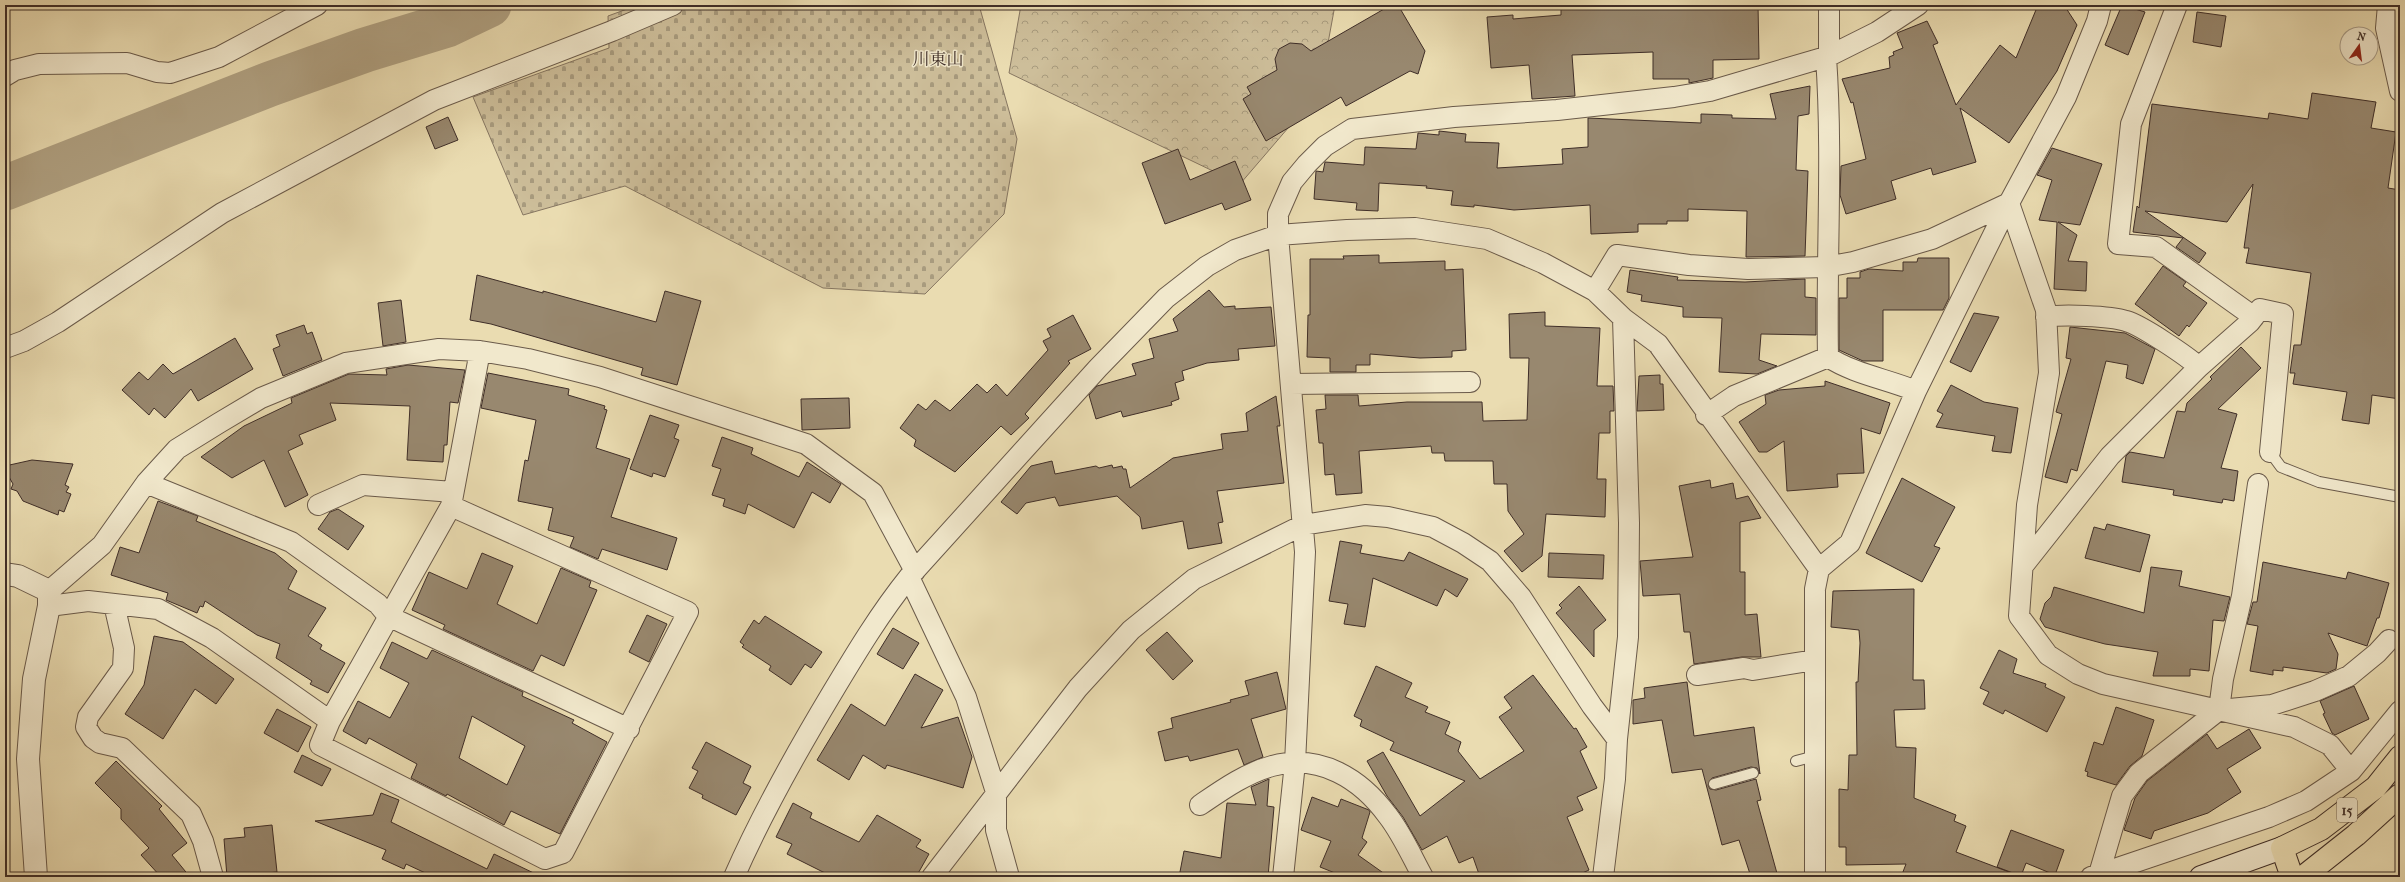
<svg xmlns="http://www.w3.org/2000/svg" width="2405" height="882" viewBox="0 0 2405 882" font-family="'IM FELL French Canon','Noto Serif JP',serif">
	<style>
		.forest { fill: url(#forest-crowns); stroke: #867661 }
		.cemetery { fill: url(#cemetery-stones); stroke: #867661 }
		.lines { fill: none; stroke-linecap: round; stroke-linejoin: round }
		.river { stroke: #b0a182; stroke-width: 45 }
		.building { fill: #98886f; stroke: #3f2e28; fill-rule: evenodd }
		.service-casing { stroke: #6a5a4a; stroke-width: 12 }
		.minor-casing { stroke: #6a5a4a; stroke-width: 22 }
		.tertiary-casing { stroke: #6a5a4a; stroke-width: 24 }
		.secondary-casing { stroke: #3f2e28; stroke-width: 24 }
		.primary-casing { stroke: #3f2e28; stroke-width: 24 }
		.service { stroke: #f1e8cc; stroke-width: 10 }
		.minor { stroke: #f1e8cc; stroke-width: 20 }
		.tertiary { stroke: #f1e8cc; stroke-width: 22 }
		.secondary { stroke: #f1e8cc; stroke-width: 22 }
		.primary { stroke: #eadcb1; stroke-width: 22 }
		.labels { text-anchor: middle; stroke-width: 3; stroke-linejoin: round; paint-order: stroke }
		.shield { fill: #f1e8cc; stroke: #746659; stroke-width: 1 }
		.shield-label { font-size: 14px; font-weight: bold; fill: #3f2e28 }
		.quarter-label { font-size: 17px; fill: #3f2e28; stroke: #f1e8cc }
	</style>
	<defs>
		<pattern id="forest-crowns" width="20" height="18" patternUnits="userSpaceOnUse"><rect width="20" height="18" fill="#cdbe9a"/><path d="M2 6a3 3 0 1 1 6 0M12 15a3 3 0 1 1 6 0" fill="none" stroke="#a89b7e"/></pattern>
		<pattern id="cemetery-stones" width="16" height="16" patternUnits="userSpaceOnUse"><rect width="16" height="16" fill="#cdbe9a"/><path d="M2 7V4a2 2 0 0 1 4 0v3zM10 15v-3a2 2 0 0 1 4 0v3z" fill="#a89b7e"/></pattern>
	</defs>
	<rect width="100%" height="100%" fill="#eadcb1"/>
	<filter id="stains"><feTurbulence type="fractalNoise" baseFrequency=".005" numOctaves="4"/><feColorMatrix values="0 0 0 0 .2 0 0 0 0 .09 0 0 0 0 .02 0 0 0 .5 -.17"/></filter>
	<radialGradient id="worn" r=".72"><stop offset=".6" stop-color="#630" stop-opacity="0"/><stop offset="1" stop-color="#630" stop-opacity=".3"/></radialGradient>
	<path class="forest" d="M1021,5h314l-16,87 -79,92 -231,-111z"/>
	<path class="cemetery" d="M638,5h341l38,134 -13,75 -79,80 -102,-6 -198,-102 -102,29 -50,-118 136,-49 -1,-32z"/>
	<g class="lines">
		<path class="river" d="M5,188l265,-104 95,-34 82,-25 42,-20"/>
	</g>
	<path class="building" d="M1391,5h7l27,46 -7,23 -8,-3 -64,35 -5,-9 -75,44 -23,-42 8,-5 -4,-7 30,-17 -2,-11 4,-10 11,-6 12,1 9,7z
		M1561,5h197l1,54 -46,1v18l-24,5v-4h-36v-27l-81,3 3,41 -43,3 -3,-34 -38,3 -4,-51 26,-2v4l48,-4z
		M2038,5h26l13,20 -20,46 -48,72 -49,-35 16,54 -43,13 -2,-7 -40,13 5,18 -50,15 -6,-19 1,-29 25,-7 -13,-57 -2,1 -9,-24 48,-11 -1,-11 5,-2 -1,-3 10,-4 -6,-15 30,-12 11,22 -5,2 23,60 44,-60 16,13z
		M2122,5l23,7 -17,43 -23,-10z
		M2197,12l29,4 -5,31 -28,-5z
		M1810,86l-1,28 -11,2 -2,54 12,1 -3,85 -59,1 1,-46 -59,-2v12h-21v3h-29v8l-47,2 -1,-29 -76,5 -40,-5v2l-23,-2 2,-14 -27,-3 1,-2 -48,-3 -1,28 -22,-1 1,-7 -43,-4 2,-28 7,1 2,-10 39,3 1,-18 51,2 2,-16 21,2v-4l27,3 -1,8 34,1 -2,25 66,-4 -1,-15 26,-2v-29l113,5v-9l31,1v3l44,1 -6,-25z
		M2312,93l64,9 -5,26 25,4 -8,56 12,2v209l-28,-4 -3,29 -27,-4 5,-28 -54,-8 2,-11h-5l4,-28h7l10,-72 -65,-10 3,-15h-5l9,-64 -26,38 -82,-11 61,42 -7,10 -23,-16 7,-9 -50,-6 4,-26 2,2 13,-104 116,15 1,-6 39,6z
		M448,117l10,23 -23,9 -9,-22z
		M2052,148l50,16 -22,61 -22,-3 19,13 -9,26 19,1 -1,29 -32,-2 3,-67 -18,-2 13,-40 -15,-5z
		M1178,149l12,31 45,-19 16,39 -26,10 -3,-7 -57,21 -23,-61z
		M1379,255v8l66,-2v9l18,-1 3,81 -14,1v6l-32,1 -50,-4v11h-14v7h-26v-14l-23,-1 1,-42h2v-56h34l-1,-3z
		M1918,258h31v40l-6,12h-60v51h-20l-24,-11v-52h8v-20h13v-6l9,-3 34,2v-9h14z
		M2163,266l23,16 -3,4 24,17 -18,24 -2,-2 -8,11 -44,-32z
		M1630,270l48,7 -1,3 68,2 60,-3v18l11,1v37l-55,-1 -2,26 18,6 -20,8 -38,-2 3,-54 -39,-1v-10l-42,-6 1,-6 -15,-3z
		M477,275l66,18v-2l113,31 9,-31 36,10 -24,84 -36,-10 2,-7 -152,-44 -21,-4z
		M1209,290l15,17 11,-1v3l36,-2 4,39 -37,3 1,11 -32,3 -25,8 2,9 -9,3 4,16 -8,3 1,3 -49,12 -2,-6 -25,8 -7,-24 8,-9 39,-11 -4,-11 22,-6 -5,-19 29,-8 -5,-12z
		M401,300l5,42 -23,4 -5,-43z
		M1545,312v14l55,2 -3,58h16l1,25h-4v22h-11l-2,46h9l-1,38 -59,-3 -4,42 -20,16 -18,-21 20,-17 -16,-23 -1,-27h-13l-1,-23h-48l-1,-8h-12l-1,-7 -72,5 3,42 -26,2 -2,-21 -9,1 -2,-32h-4l-3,-33 10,-1 -1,-14h33l1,11 48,-4h75l1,19 44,-1 2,-62h-19l-1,-44z
		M1974,313l25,4 -28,55 -21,-10z
		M1073,315l18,34 -23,12 2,2 -45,51 4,4 -18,17 -10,-9 -46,46 -41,-26 2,-6 -16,-12 18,-24 8,6 9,-10 15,11 27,-27 10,9 9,-9 11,12 41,-46 -5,-9 8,-4 -4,-8z
		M304,325l3,9 5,-2 10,28 -39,16 -10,-27 7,-3 -4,-11z
		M2070,327l55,6 30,16 -12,35 -17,-6 2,-13 -22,-4 -29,110 -6,-2 -4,14 -22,-6 17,-63 -6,-2 15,-53 -5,-1z
		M235,338l18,31 -55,32 -7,-12 -26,29 -11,-10 -5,7 -27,-25 17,-18 9,8 15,-16 10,10z
		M2241,347l20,21 -43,41 19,5 -16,54 17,3 -4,30 -11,-2 -1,4 -49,-8 1,-5 -52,-8 4,-26 4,-4 34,6 13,-47 8,1 2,-9 25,-24 -2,-2z
		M408,365l57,5 -7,33 -8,-1 -3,43h-3l-1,17 -36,-2 3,-54 -80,-3 6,17 -37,15 4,9 -15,7 20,44 -23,12 -21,-47 -32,18 -31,-21 43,-31 48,-23 -1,-5 58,-24 38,1 -1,-6z
		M488,373l81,16 -1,6 37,11 -1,3 3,1 -11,38 34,11 -19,58 66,21 -10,32 -65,-21 -4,10 -28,-12 4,-10 -26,-7 5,-22 -35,-7 7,-41 3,1 8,-41 -55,-12z
		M1660,375v9h3l1,26 -27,1 2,-35z
		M1825,381l65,22 -10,31 -19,-6 3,45 -27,1 1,13 -51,4 -3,-50 -17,11h-8l-20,-30 27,-18 -1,-9 14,-5 46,-4z
		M1951,385l33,17 34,6 -7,45 -19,-2 3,-15 -59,-9 7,-13 -6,-3z
		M1276,396l4,30h-3l7,57 -67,8 6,31 -5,1 4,20 -34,6 -5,-28 -41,8 -2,-12 -23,-21 -58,10 -4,-9 -29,6 -9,11 -16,-12 30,-36 21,-5 3,13 41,-8 3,2 13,-3 1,3 9,-2 1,3h3l4,19 43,-30 50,-9 -2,-15 27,-3 -2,-18z
		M849,398l1,30 -48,2 -1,-31z
		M650,415l29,10 -5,13 5,2 -14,37 -12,-4 -1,4 -22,-8z
		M722,437l31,11 -2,6 48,23 8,-15 34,22 -11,19 -18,-11 -18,36 -46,-24 -3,10 -22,-8 2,-7 -13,-4 9,-26 -9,-3z
		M32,460l41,4 -8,21 4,2 -3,5 5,2 -7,18 -5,-2 -1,5 -35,-14 -6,-10 -6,-2 2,-5 -8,-14v-4z
		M1902,478l53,29 -21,39 6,2 -18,34 -56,-29z
		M1710,480l1,8 22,-5 3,16 12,-3 13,22 -21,4v50h5v43l12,-1 4,43h-19l-48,7 -4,-32h-6l-4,-38 -37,2 -3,-35 53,-4 -14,-71z
		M158,501l40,15 -2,5 79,32 22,18 -9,18 38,19 -18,28 14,9 -2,4 25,14 -17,30 -18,-9 2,-3 -36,-23 4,-14 -23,-9 -52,-34 -2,6 -3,-1 -3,7 -31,-13 2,-7 -57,-18 9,-28 19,6z
		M338,509l26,17 -16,24 -30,-21 12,-17z
		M2107,524l43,11 -10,37 -55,-14 9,-31 11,3z
		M1340,541l22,4 -2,8 44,8 5,-9 59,27 -11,18 -12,-8 -8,17 -64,-28 -8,49 -21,-3 4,-20 -19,-3z
		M482,553l31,13 -16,38 40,20 24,-56 30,13 -2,6 8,3 -33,76 -23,-11 -8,16 -90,-42 2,-4 -33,-15 17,-38 38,17z
		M1549,553l55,2 -1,24 -55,-2z
		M2263,562l83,17 2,-7 41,11 -10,35h-2l-10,28 -39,-13 10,21 -2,15 -9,4 -44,-6v4l-10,-1v5l-23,-4 8,-45 -11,-2 6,-22h4z
		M2151,567l31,4 -3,15 51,11 -6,24 -11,-1 -4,51 -19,-2v7h-37l5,-24 -53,-8 -26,-7 -34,-10 -5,-8 5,-16 6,-6 3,-10 90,26z
		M1579,586l27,34 -12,10v27l-38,-44 6,-5 -3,-3z
		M1914,589l-1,91h11l1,29 -31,1 2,37 20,1 -2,50 42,17 -2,6 12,5 -10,26 61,23v2h-116l5,-13 -60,1v-18h-7v-58l9,1 1,-35h8l-1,-73h2l2,-39 -1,-13 -28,-3 2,-36z
		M647,615l20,9 -18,38 -20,-10z
		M765,616l57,36 -11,16 -6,-4 -14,21 -22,-15 2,-4 -29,-19 2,-2 -4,-3 14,-22 5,4z
		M893,628l26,15 -16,26 -26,-15z
		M1167,632l26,29 -20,19 -27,-30z
		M154,636l29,6 51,37 -18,25 -21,-15 -32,50 -38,-25 19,-29z
		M392,642l35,17 5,-9 91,42 -1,4 52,24 -2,3 35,19 -47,92 -49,-23 -7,14 -57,-31 -1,2 -35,-18 6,-14 -48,-26 -3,6 -23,-13 15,-30 32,17 19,-35 -29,-15zM472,716l53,30 -18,39 -48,-27z
		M1999,650l18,9 -4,14 33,11 -1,3 20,10 -18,35 -42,-22 -2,4 -20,-10 6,-12 -9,-4z
		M1376,666l36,17 -7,14 23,10 -3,5 25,10 -5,12 16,8 -3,9 22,28 44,-28 -25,-34 13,-9 -8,-11 29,-22 41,54 2,-1 11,19 -7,4 17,37 -20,9 6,13 -16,7 22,53 -15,7h-94l-7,-20 -14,6 -12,-27 -25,14 -19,-33 -16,-21 -20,-35 16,-9 37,64 45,-35 -75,-31 4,-8 -34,-16 2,-6 -8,-4z
		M1277,672l9,37 -35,10 12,38 -19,8 -6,-16 -48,12 -2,-5 -23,5 -7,-29 15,-4 -2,-10 60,-16 -1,-2 19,-5 -4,-14z
		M915,674l28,16 -22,38 37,-11 14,40 -9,31 -76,-23 -2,4 -22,-14 -14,25 -32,-20 34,-56 34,22z
		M1687,682l7,54 60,-9 6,47 -3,-6 -6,-1 -39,11 -4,7 2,4 6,1 40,-11 5,21 -4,1 21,76h-27l-12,-37 -17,5 -20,-76 -30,4 -10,-53 -29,4v-24l12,-2 -1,-10z
		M2354,686l15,33 -34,16 -3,-2 -9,-19 2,-1 -5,-12z
		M2116,707l38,13 -12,36 -12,10 -14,19 -29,-9 1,-4 -3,-1 9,-29 9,3z
		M277,709l34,18 -13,25 -34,-19z
		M2249,729l12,19 -34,21 14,23 -33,21 -54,18 -3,8 -27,-9 11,-32 12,-17 60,-47 10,15z
		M706,742l45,24 -8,17 8,4 -15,28 -34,-17 1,-3 -14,-7 9,-17 -6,-3z
		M302,755l29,14 -9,17 -28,-14z
		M116,761l46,45 -3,3 28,34 -15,12 18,22h-29l-20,-22 8,-7 -28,-29v-10l-26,-26z
		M1269,779l-2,27 7,1 -6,70h-89l5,-26 37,7 6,-55 29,2 -5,-18z
		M381,793l18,7 -8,22 96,47 7,-15 48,23h-108l-28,-13 -2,5 -22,-10 4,-9 -71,-29 58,-6z
		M1312,797l26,10 3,-8 28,11 1,2 -8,26 5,4 -9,13 31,22h-44l-25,-10 11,-26 -30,-11z
		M793,803l19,10 -2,5 49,24 18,-27 44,25 -5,7 13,7 -13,23h-83l-46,-23 5,-10 -16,-7z
		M272,825l5,47 -50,5 -3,-38 21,-2 -1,-9z
		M2011,830l53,20 -9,25 -29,-12 -5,13 -24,-9z"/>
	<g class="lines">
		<g class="service-casing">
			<path id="service" d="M2270,452l11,15 38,15 81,15
				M1796,761l19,-5
				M1714,784l39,-11"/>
		</g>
		<g class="minor-casing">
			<path id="minor" d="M1829,5v51
				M2177,5l-46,119 -13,120 38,3 98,70
				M2388,5l-2,23 14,63
				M1826,57c7,99 0,200 2,300 26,17 59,22 88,34
				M5,76l10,-6 24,-6 88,-1 30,9 13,1 49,-16 98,-52
				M2009,203l37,107 3,63 -22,132 -8,111 29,39 30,19 25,10 191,43 36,18 21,26
				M1595,291l22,-36 72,10 59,4 78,-2 27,-5 79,-23 77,-36
				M2046,317c17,-3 64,-1 80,4 15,4 61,35 73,46
				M5,348l19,-7 34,-19 164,-109 212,-113 178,-69 61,-26
				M1291,384l179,-2
				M1706,415l28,-19 94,-39
				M146,483l145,59 87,62 10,12 241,113
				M318,505l45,-20 90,7
				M451,506l237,106 -125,241 -18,6 -225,-114 10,-24 121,-215 29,-155
				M2023,566l87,-110 89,-89 51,-45 10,-13 23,5 -13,138
				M909,577l57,120 30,95v38l13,47
				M49,591l53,-46 44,-62 31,-34 42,-26 42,-25 85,-35 93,-14 41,2 48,8 72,18 206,67 67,49 42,78
				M114,604l10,44 -1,20 -35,49 -2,10 7,11 7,5 22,5 69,66 12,27 10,36
				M49,606l39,-5 70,8 54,29 118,83
				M1697,675l47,-7 9,2 62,-10
				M2219,710l4,-31 19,-83 16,-112
				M1200,805c22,-15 46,-32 72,-39 48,-13 89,13 116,50 14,18 24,41 35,61
				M2099,874l23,-78 17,-23 80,-63 53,-5 43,-14 34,-15 28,-23 12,-13
				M734,877c28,-64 62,-124 98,-184 24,-40 48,-80 77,-116l189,-209 68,-70 41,-32 28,-16 43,-15 69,-5 68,-2 72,11 56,24 52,28 28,27 35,26 161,225
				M932,877l146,-189 53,-58 63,-51 109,-54 62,-10 23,2 45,10 30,16 27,18 31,36 71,109 25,33 11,-102 1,-114 -6,-205
				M1283,877l12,-114 10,-211 -27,-317v-21l14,-32 15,-18 18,-18 27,-17 102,-12 103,-7 117,-13 36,-6 119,-35 48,-24 41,-27
				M1603,877l12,-98 2,-40
				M1815,877v-288l4,-20 31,-26 66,-152 93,-188 57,-106 31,-76 4,-16
				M2091,877l178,-60 37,-16 45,-30 49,-60"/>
		</g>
		<g class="tertiary-casing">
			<path id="tertiary" d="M5,574l13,2 31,15v15l-15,73 -6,80 8,118"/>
		</g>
		<g class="secondary-casing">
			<path id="secondary" d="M2201,877l81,-29"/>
		</g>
		<g class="primary-casing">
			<path id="primary" d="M2292,877l-10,-29 39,-19 55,-42 24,-30
				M2303,877l53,-42 44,-40"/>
		</g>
		<use href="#service" class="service"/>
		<use href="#minor" class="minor"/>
		<use href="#tertiary" class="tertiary"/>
		<use href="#secondary" class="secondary"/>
		<use href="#primary" class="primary"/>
	</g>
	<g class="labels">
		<rect class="shield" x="2337" y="798" width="20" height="24" rx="3"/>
		<g class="shield-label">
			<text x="2347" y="815">15</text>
		</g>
		<g class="quarter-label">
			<text x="938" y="65">川東山</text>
		</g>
	</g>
	<rect width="2405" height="882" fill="none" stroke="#eadcb1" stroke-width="20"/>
	<rect x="6" y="6" width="2393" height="870" fill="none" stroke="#3f2e28" stroke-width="2"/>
	<rect x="10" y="10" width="2385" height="862" fill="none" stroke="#3f2e28"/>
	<g transform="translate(2359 46) rotate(14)"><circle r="19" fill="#f1e8cc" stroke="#aa9e8a"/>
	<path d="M0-3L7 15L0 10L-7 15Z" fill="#8f2418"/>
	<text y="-6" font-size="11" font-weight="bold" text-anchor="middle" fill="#3f2e28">N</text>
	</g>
	<rect width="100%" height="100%" filter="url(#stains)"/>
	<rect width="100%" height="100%" fill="url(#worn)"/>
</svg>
